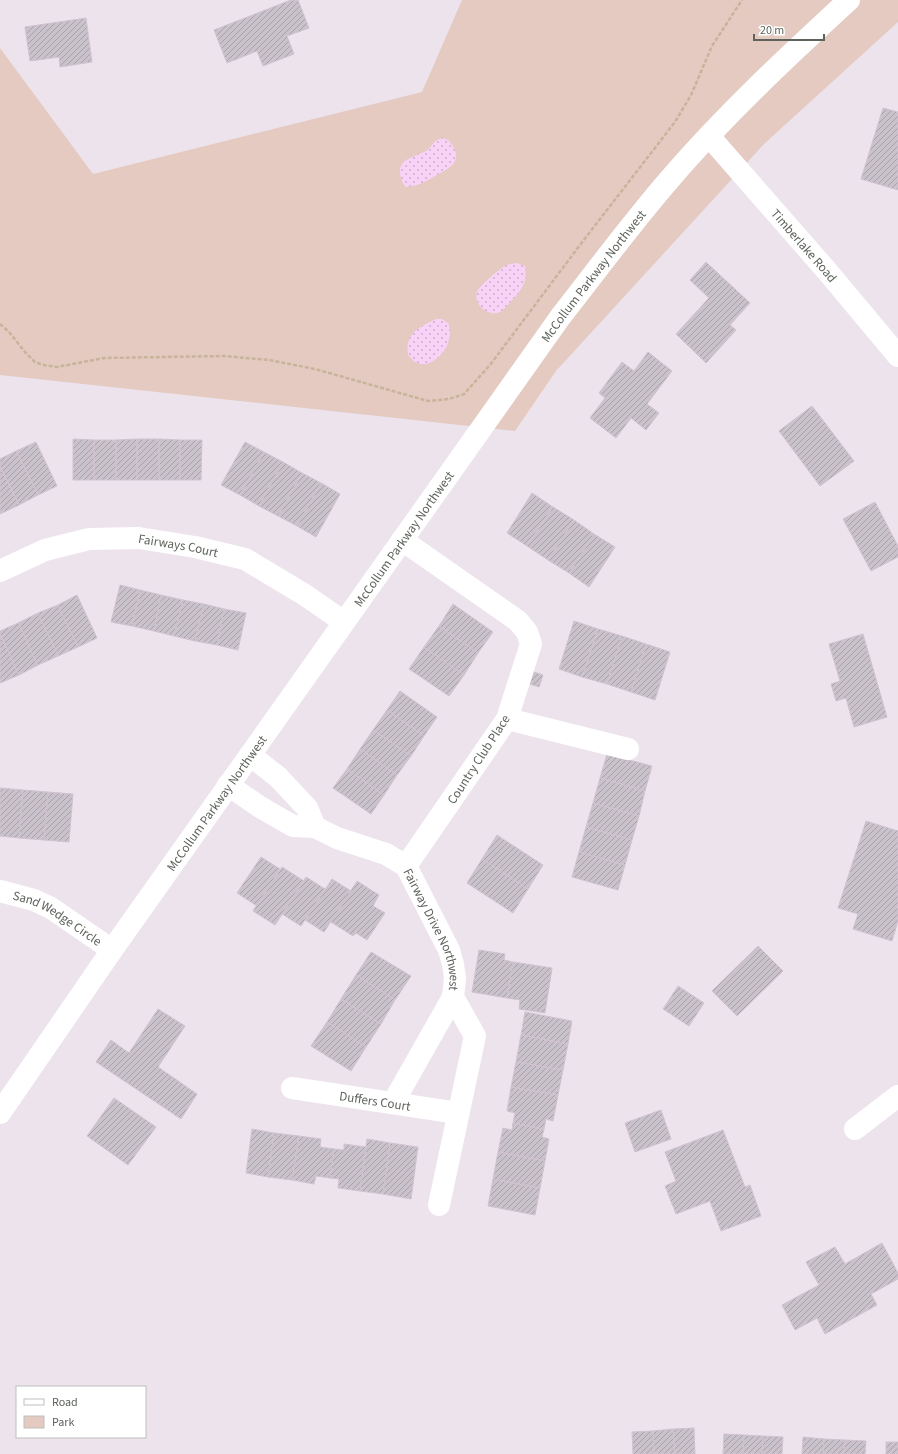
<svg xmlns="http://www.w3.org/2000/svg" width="898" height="1454" viewBox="0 0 898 1454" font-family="'Source Sans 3',sans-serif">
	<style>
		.green { fill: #e4cac0 }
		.sand { fill: url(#sand-dots) }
		.building { fill: url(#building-hatch); stroke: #d1c2d2 }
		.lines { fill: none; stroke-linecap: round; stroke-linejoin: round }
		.path { stroke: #c7b49b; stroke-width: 2.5; stroke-dasharray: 4 2; stroke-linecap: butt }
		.minor { stroke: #fff; stroke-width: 22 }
		.labels { text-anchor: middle; stroke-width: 3; stroke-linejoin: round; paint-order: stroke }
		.street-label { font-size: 13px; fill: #5d635b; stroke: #fff }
	</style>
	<defs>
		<pattern id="sand-dots" width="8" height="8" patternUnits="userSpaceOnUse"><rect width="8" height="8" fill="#f9d3f7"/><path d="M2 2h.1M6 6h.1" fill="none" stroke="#cdafcb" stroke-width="1.8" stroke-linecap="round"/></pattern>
		<pattern id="building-hatch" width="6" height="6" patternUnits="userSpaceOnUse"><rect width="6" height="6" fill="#cac2cb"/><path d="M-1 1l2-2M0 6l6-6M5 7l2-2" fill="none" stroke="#a7a1a8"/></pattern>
	</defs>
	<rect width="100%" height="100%" fill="#ede3ed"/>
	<path class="green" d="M462,0h436v22l-134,122 -208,227 -41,60 -515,-56v-327l93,126 329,-82z"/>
	<path class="sand" d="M443,138l5,2c17,19 5,27 -13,36 -9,6 -18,10 -29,11 -4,-4 -5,-8 -6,-14 -2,-14 17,-17 26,-22 8,-5 6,-11 17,-13z
		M516,263l9,3c2,13 -1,21 -10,31 -4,4 -10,12 -15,15 -12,5 -27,-7 -23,-20 2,-6 23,-24 30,-27 2,-1 6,-1 9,-2z
		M436,319h6l7,5c0,3 1,6 1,9 0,16 -18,38 -35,29 -3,-2 -5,-5 -7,-7 -3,-22 10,-27 28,-36z"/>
	<path class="building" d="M291,0h7l11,28 -22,8 7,18 -31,12 -6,-15 -30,12 -13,-33z
		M86,18l6,44 -32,5 -1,-10 -29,4 -5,-34z
		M883,108l15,4v78l-37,-11z
		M706,262l44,41 -20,22 6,5 -30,33 -30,-29 33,-36 -19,-18z
		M648,352l24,19 -25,33 12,9 -13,17 -15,-12 -15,20 -26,-20 15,-20 -6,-5 23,-31 12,9z
		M812,406l42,55 -34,25 -41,-55z
		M73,439l21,1v40h-21z
		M137,439h22v41h-22z
		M137,439v41h-21v-40z
		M159,439l21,1v40h-21z
		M94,440h22v40h-22z
		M180,440h22l-1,40h-21z
		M36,442l21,44 -19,9 -22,-44z
		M245,442l19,10 -24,43 -19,-10z
		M16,451l22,44 -19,10 -19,-38v-8z
		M264,452l19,10 -24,44 -19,-11z
		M283,462l19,11 -24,43 -19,-10z
		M0,467l19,38 -19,9z
		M302,473l19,10 -24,43 -19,-10z
		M321,483l19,11 -24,43 -19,-11z
		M532,493l21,14 -26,39 -20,-13z
		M875,502l23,44v11l-27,14 -28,-52z
		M553,507l21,13 -26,40 -21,-14z
		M574,520l20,14 -25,39 -21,-13z
		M594,534l21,13 -26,40 -20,-14z
		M120,585l20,5 -8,36 -21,-4z
		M140,590l21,5 -7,36 -22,-5z
		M77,595l20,43 -19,9 -20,-42z
		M161,595l22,5 -9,36 -20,-5z
		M183,600l21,4 -9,37 -21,-5z
		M204,604l20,5 -7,36 -22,-4z
		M453,604l40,28 -15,21 -39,-27z
		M58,605l20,42 -20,9 -20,-43z
		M224,609l22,4 -8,37 -21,-5z
		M38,613l20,43 -20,9 -20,-42z
		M574,621l24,8 -16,48 -23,-8z
		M18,623l20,42 -19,10 -19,-41v-3z
		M439,626l39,27 -14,22 -40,-28z
		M598,629l24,7 -15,48 -25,-7z
		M0,634l19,41 -19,8z
		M863,634l24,83 -33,10 -8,-29 -10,3 -5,-17 9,-3 -11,-37z
		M622,636l24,8 -15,48 -24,-8z
		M646,644l24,8 -15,48 -24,-8z
		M424,647l40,28 -15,21 -40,-27z
		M534,672l9,3 -4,12 -9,-3z
		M400,691l37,26 -13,19 -37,-26z
		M387,710l37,26 -13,20 -38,-26z
		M373,730l38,26 -14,19 -37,-26z
		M360,749l37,26 -13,20 -37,-26z
		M607,754l45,12 -7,25 -45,-13z
		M347,769l37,26 -13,19 -38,-26z
		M600,778l45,13 -6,25 -46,-13z
		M0,788l23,2 -4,48 -19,-2z
		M23,790l25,2 -4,48 -25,-2z
		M48,792l25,2 -4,48 -25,-2z
		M593,803l46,13 -7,24 -46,-13z
		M866,821l32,10v73l-1,4h1v13l-6,20 -39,-12 5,-15 -20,-6z
		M586,827l46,13 -7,25 -46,-13z
		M497,835l46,30 -15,24 -46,-30z
		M579,852l46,13 -7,25 -46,-13z
		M261,857l19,12 -23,37 -20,-13z
		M482,859l46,30 -15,24 -46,-30z
		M282,867l22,14 -29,44 -22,-14z
		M306,877l19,12 -24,37 -19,-12z
		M332,879l19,12 -27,41 -19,-12z
		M357,881l22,14 -6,11 12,7 -18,27 -11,-7 -3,3 -22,-14z
		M758,946l25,25 -46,45 -25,-25z
		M479,950l26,4 -1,6 9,2 -6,36 -35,-6z
		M371,952l40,24 -16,24 -39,-25z
		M513,962l39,6 -7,45 -26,-4 1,-9 -13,-2z
		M356,975l39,25 -14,24 -40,-25z
		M678,986l26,17 -15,23 -26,-17z
		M341,999l40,25 -15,23 -39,-25z
		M158,1009l27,17 -27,41 39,27 -16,25 -85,-57 15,-22 18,13z
		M525,1012l47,9 -4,23 -47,-9z
		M327,1022l39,25 -15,24 -40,-25z
		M521,1035l47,9 -5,26 -47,-8z
		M516,1062l47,8 -5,25 -47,-8z
		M511,1087l47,8 -5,26 -7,-2 -2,10 -31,-6 2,-10 -8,-2z
		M114,1098l42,29 -28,38 -41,-29z
		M661,1110l10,29 -36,13 -10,-29z
		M513,1123l31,6 -2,8 7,2 -4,22 -47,-9 5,-24 9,2z
		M252,1129l22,4 -6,44 -22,-4z
		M723,1130l22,57 5,-2 11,31 -40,15 -11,-30 -34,13 -11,-28 11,-5 -11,-29z
		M274,1133l25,3 -7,44 -24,-3z
		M299,1136l22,3 -1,8 14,2 -4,29 -14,-2 -2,8 -22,-4z
		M367,1139l23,4 -7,51 -23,-3z
		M390,1143l28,4 -7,52 -28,-5z
		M344,1144l22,3 -6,44 -22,-3 1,-9 -9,-1 4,-29 10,1z
		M498,1152l47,9 -5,27 -47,-9z
		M493,1179l47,9 -5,27 -47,-9z
		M882,1243l16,30v6l-27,15 6,11 -52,29 -8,-16 -22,12 -13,-25 37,-20 -13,-23 29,-15 10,17z
		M694,1428l1,26h-20l-2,-25z
		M673,1429l2,25h-21l-1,-23z
		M653,1431l1,23h-21l-1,-22z
		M724,1434l20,1 -1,19h-20z
		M744,1435l19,1 -1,18h-19z
		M763,1436l20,1 -1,17h-20z
		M803,1437l21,2 -1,15h-21z
		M824,1439l21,1 -1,14h-21z
		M845,1440l21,1 -1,13h-21z
		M886,1442h12v12h-12z"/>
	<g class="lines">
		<path class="path" d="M0,324l9,8 16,20 10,10 9,3 13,2 47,-9 120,-2 45,4 46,9 113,32 21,-2 15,-5 26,-29 93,-124 92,-119 16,-27 21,-49 30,-46"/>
		<g class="minor">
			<path id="s1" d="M709,136l118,135 71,85"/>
			<path d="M402,540l116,81 9,11 4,12 -24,75 -101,147"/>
			<path id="s2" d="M0,571l45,-21 44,-11 50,-1 56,9 50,12 60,36 39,27"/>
			<path d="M507,719l121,30"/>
			<path d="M250,755l28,22 29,31 8,19"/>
			<path id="s3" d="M228,785l32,22 33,19 22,1 22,11 49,16 20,12 43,84 4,14 2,14 -2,19 22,39 -36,169"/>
			<path id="s4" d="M0,891l34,9 17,8 61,42"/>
			<path id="s5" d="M292,1088l166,25"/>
			<path d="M393,1103l60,-106"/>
			<path id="s6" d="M0,1113l112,-163 449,-634c36,-46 70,-92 108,-136 55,-64 118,-123 180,-180"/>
			<path d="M855,1129l43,-33"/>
		</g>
	</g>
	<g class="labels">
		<g class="street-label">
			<text dy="5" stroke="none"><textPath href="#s1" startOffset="145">Timberlake Road</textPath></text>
			<text dy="5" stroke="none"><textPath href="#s6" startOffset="1026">McCollum Parkway Northwest</textPath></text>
			<text dy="5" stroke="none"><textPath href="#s6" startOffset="702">McCollum Parkway Northwest</textPath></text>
			<text dy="5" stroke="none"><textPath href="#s2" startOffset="185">Fairways Court</textPath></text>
			<text transform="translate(478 759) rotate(-57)" y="5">Country Club Place</text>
			<text dy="5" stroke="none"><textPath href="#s6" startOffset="378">McCollum Parkway Northwest</textPath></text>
			<text dy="5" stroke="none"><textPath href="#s4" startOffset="64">Sand Wedge Circle</textPath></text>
			<text dy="5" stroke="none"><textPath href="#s3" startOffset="268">Fairway Drive Northwest</textPath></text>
			<text dy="5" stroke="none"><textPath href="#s5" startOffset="84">Duffers Court</textPath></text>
		</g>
	</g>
	<rect x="16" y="1386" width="130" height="52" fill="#ffffff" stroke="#bec1bd"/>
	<rect x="24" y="1399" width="20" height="6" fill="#ffffff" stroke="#bec1bd"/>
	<text x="52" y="1406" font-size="12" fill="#5d635b">Road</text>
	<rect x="24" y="1416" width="20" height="12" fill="#e4cac0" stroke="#bec1bd"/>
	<text x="52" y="1426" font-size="12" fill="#5d635b">Park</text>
	<path d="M754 34v6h70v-6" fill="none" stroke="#5d635b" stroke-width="2"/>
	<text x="760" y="34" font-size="12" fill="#5d635b" stroke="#ffffff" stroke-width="3" paint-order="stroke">20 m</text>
</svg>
